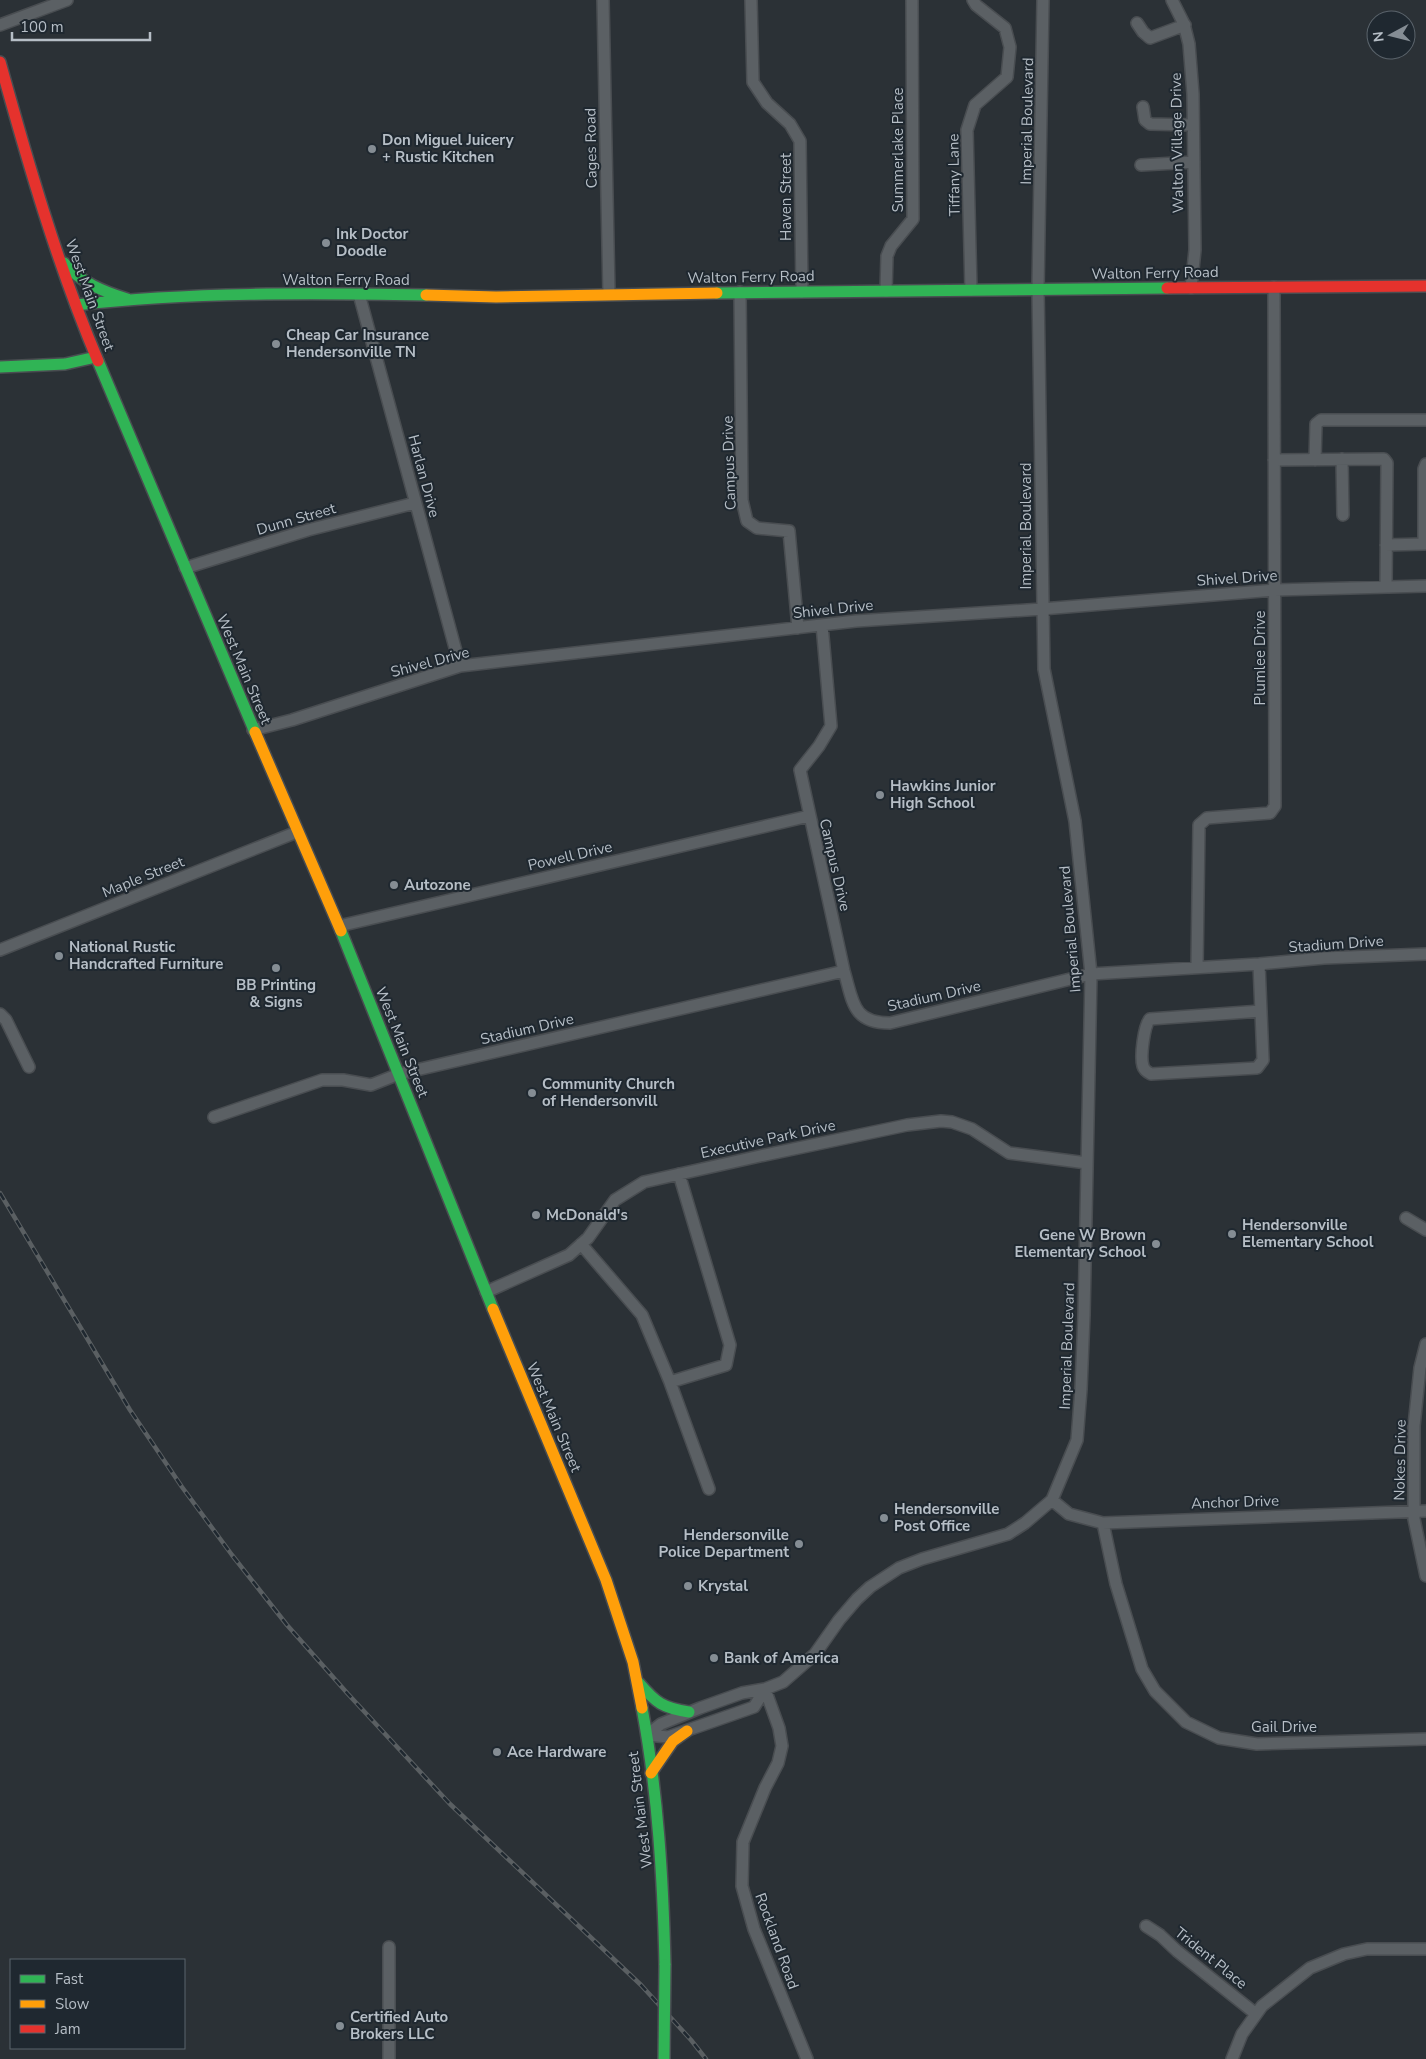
<svg xmlns="http://www.w3.org/2000/svg" width="1426" height="2059" viewBox="0 0 1426 2059" font-family="'Nunito Sans',sans-serif">
	<style>
		.lines { fill: none; stroke-linecap: round; stroke-linejoin: round }
		.street-casing { stroke: #494d51; stroke-width: 14 }
		.fast-casing { stroke: #494d51; stroke-width: 14 }
		.slow-casing { stroke: #494d51; stroke-width: 14 }
		.jam-casing { stroke: #494d51; stroke-width: 14 }
		.street { stroke: #5b6064; stroke-width: 11 }
		.fast { stroke: #30b455; stroke-width: 11 }
		.slow { stroke: #ff9f0a; stroke-width: 11 }
		.jam { stroke: #e5322d; stroke-width: 11 }
		.rail-casing { stroke: #5a5f62; stroke-width: 4.5 }
		.rail { stroke: #1f2830; stroke-width: 2.5; stroke-dasharray: 8; stroke-linecap: butt }
		.fast-bridge-casing { stroke: #494e53; stroke-width: 14; stroke-linecap: butt }
		.fast-bridge { stroke: #30b455; stroke-width: 11 }
		.poi-dot { fill: #858d94; stroke: #1f2830; stroke-width: 2 }
		.labels { text-anchor: middle; stroke-width: 4; stroke-linejoin: round; paint-order: stroke }
		.street-label { font-size: 15px; fill: #b6bec6; stroke: #1f2830 }
		.poi-label { font-size: 15px; font-weight: bold; fill: #b6bec6; stroke: #1f2830; text-anchor: start }
	</style>
	<rect width="100%" height="100%" fill="#2b3136"/>
	<g class="lines">
		<g class="street-casing">
			<path id="street" d="M603,0l6,294
				M751,0l2,82 14,21 23,21 10,17 2,151
				M1172,0l12,24 5,20 4,50 2,156 -4,38
				M1137,23l6,9 7,6 35,-13
				M0,25l67,-25
				M1143,107l2,13 5,4 43,1
				M1141,165l53,-3
				M971,290l-4,-160 8,-25 32,-28 3,-30 -5,-19 -29,-23 -3,-5
				M886,291l1,-35 4,-10 22,-27 -1,-219
				M740,292l2,208 5,21 10,7 32,3 9,97
				M359,294l101,372
				M1342,459l1,56
				M1274,460l110,-1 3,4 -1,124
				M1315,460l1,-36 5,-4h105
				M1386,545l38,-1v-75l2,-5
				M185,568l123,-38 107,-27
				M822,625l9,101 -12,20 -19,24 44,201c9,30 8,52 46,52l201,-49 168,-10 65,-6 102,-4
				M253,730l39,-10 168,-54 396,-45 186,-12 233,-19 151,-4
				M339,926l470,-110
				M0,950l297,-118
				M1259,964l4,96 -6,8 -106,6c-4,-2 -7,-4 -8,-8 -3,-9 1,-41 7,-47l111,-8
				M1197,967l2,-142 8,-7 63,-5 5,-7 -1,-519
				M0,1014l6,6 23,47
				M214,1117l108,-37h21l28,5 28,-11 445,-103
				M1406,1218l20,12
				M581,1244l61,71 28,67 39,107
				M486,1292l83,-37 19,-17 27,-38 29,-18 116,-26 147,-31 34,-4 11,1 20,7 37,24 78,10
				M1426,1344l-6,24 -6,58v93l12,57
				M670,1382l56,-17 4,-20 -51,-171
				M1052,1500l17,14 34,9 323,-12
				M1103,1523l13,61 26,85 13,22 31,31 33,16 38,6 169,-5
				M765,1689l14,39 3,18 -4,17 -13,25 -22,54 -1,44 12,43 53,130
				M647,1735l14,-11 39,-16 42,-15 23,-4 18,-7 32,-28 24,-34 18,-21 13,-12 29,-19 23,-9 86,-25 17,-11 27,-23 25,-60 4,-51 3,-74 7,-341 -16,-153 -31,-152 -6,-380 5,-289
				M647,1735l21,2 86,-30 11,-18
				M1146,1926l14,9 17,16 79,63
				M389,2059v-112
				M1232,2059l10,-25 20,-28 48,-38 34,-14 23,-5h59"/>
		</g>
		<g class="fast-casing">
			<path id="fast" d="M64,263c18,20 38,28 63,36
				M717,293l450,-5
				M76,305c114,-13 235,-12 350,-10
				M98,361l157,371
				M0,367l65,-3 31,-7
				M341,931l152,378
				M639,1683c17,20 24,25 50,29
				M642,1708c16,85 21,171 23,257"/>
		</g>
		<g class="slow-casing">
			<path id="slow" d="M426,295l70,2 221,-4
				M255,732l86,199
				M493,1309l113,271 27,82 9,46
				M651,1773l22,-32 14,-10"/>
		</g>
		<g class="jam-casing">
			<path id="jam" d="M0,62c28,101 57,202 98,299
				M1167,288l259,-2"/>
		</g>
		<use href="#street" class="street"/>
		<use href="#fast" class="fast"/>
		<use href="#slow" class="slow"/>
		<use href="#jam" class="jam"/>
		<g class="rail-casing">
			<path id="rail" d="M0,1193l130,217 52,77 50,68 55,70 61,69 102,110 191,181 50,55 15,19"/>
		</g>
		<use href="#rail" class="rail"/>
		<g class="fast-bridge-casing">
			<path id="fast-bridge" d="M664,2059l1,-94"/>
		</g>
		<use href="#fast-bridge" class="fast-bridge"/>
	</g>
	<g class="poi-dot">
		<circle cx="372" cy="149" r="5"/>
		<circle cx="326" cy="243" r="5"/>
		<circle cx="276" cy="344" r="5"/>
		<circle cx="880" cy="795" r="5"/>
		<circle cx="394" cy="885" r="5"/>
		<circle cx="59" cy="956" r="5"/>
		<circle cx="276" cy="968" r="5"/>
		<circle cx="532" cy="1093" r="5"/>
		<circle cx="536" cy="1215" r="5"/>
		<circle cx="1232" cy="1234" r="5"/>
		<circle cx="1156" cy="1244" r="5"/>
		<circle cx="884" cy="1518" r="5"/>
		<circle cx="799" cy="1544" r="5"/>
		<circle cx="688" cy="1586" r="5"/>
		<circle cx="714" cy="1658" r="5"/>
		<circle cx="497" cy="1752" r="5"/>
		<circle cx="340" cy="2026" r="5"/>
	</g>
	<g class="labels">
		<g class="street-label">
			<text transform="translate(1027 121) rotate(-89)" y="5">Imperial Boulevard</text>
			<text transform="translate(1177 143) rotate(-91)" y="5">Walton Village Drive</text>
			<text transform="translate(591 148) rotate(-91)" y="5">Cages Road</text>
			<text transform="translate(898 150) rotate(-90)" y="5">Summerlake Place</text>
			<text transform="translate(954 175) rotate(-91)" y="5">Tiffany Lane</text>
			<text transform="translate(786 197) rotate(-90)" y="5">Haven Street</text>
			<text transform="translate(1155 273) rotate(-1)" y="5">Walton Ferry Road</text>
			<text transform="translate(751 277) rotate(-1)" y="5">Walton Ferry Road</text>
			<text x="346" y="285">Walton Ferry Road</text>
			<text transform="translate(90 295) rotate(70)" y="5">West Main Street</text>
			<text transform="translate(729 463) rotate(-92)" y="5">Campus Drive</text>
			<text transform="translate(424 476) rotate(75)" y="5">Harlan Drive</text>
			<text transform="translate(296 519) rotate(-16)" y="5">Dunn Street</text>
			<text transform="translate(1026 526) rotate(-90)" y="5">Imperial Boulevard</text>
			<text transform="translate(1237 578) rotate(-4)" y="5">Shivel Drive</text>
			<text transform="translate(833 609) rotate(-6)" y="5">Shivel Drive</text>
			<text transform="translate(1260 658) rotate(-90)" y="5">Plumlee Drive</text>
			<text transform="translate(430 662) rotate(-15)" y="5">Shivel Drive</text>
			<text transform="translate(244 669) rotate(67)" y="5">West Main Street</text>
			<text transform="translate(570 856) rotate(-13)" y="5">Powell Drive</text>
			<text transform="translate(835 865) rotate(77)" y="5">Campus Drive</text>
			<text transform="translate(143 877) rotate(-22)" y="5">Maple Street</text>
			<text transform="translate(1070 929) rotate(-95)" y="5">Imperial Boulevard</text>
			<text transform="translate(1336 944) rotate(-4)" y="5">Stadium Drive</text>
			<text transform="translate(934 996) rotate(-13)" y="5">Stadium Drive</text>
			<text transform="translate(527 1029) rotate(-13)" y="5">Stadium Drive</text>
			<text transform="translate(402 1042) rotate(68)" y="5">West Main Street</text>
			<text transform="translate(768 1139) rotate(-12)" y="5">Executive Park Drive</text>
			<text transform="translate(1067 1346) rotate(-88)" y="5">Imperial Boulevard</text>
			<text transform="translate(554 1417) rotate(67)" y="5">West Main Street</text>
			<text transform="translate(1400 1460) rotate(-89)" y="5">Nokes Drive</text>
			<text transform="translate(1235 1502) rotate(-2)" y="5">Anchor Drive</text>
			<text x="1284" y="1732">Gail Drive</text>
			<text transform="translate(640 1810) rotate(-97)" y="5">West Main Street</text>
			<text transform="translate(777 1941) rotate(70)" y="5">Rockland Road</text>
			<text transform="translate(1211 1958) rotate(39)" y="5">Trident Place</text>
		</g>
		<g class="poi-label">
			<text x="382" y="145">Don Miguel Juicery<tspan x="382" dy="17">+ Rustic Kitchen</tspan></text>
			<text x="336" y="239">Ink Doctor<tspan x="336" dy="17">Doodle</tspan></text>
			<text x="286" y="340">Cheap Car Insurance<tspan x="286" dy="17">Hendersonville TN</tspan></text>
			<text x="890" y="791">Hawkins Junior<tspan x="890" dy="17">High School</tspan></text>
			<text x="404" y="890">Autozone</text>
			<text x="69" y="952">National Rustic<tspan x="69" dy="17">Handcrafted Furniture</tspan></text>
			<text x="276" y="990" text-anchor="middle">BB Printing<tspan x="276" dy="17">&amp; Signs</tspan></text>
			<text x="542" y="1089">Community Church<tspan x="542" dy="17">of Hendersonvill</tspan></text>
			<text x="546" y="1220">McDonald's</text>
			<text x="1242" y="1230">Hendersonville<tspan x="1242" dy="17">Elementary School</tspan></text>
			<text x="1146" y="1240" text-anchor="end">Gene W Brown<tspan x="1146" dy="17">Elementary School</tspan></text>
			<text x="894" y="1514">Hendersonville<tspan x="894" dy="17">Post Office</tspan></text>
			<text x="789" y="1540" text-anchor="end">Hendersonville<tspan x="789" dy="17">Police Department</tspan></text>
			<text x="698" y="1591">Krystal</text>
			<text x="724" y="1663">Bank of America</text>
			<text x="507" y="1757">Ace Hardware</text>
			<text x="350" y="2022">Certified Auto<tspan x="350" dy="17">Brokers LLC</tspan></text>
		</g>
	</g>
	<rect x="10" y="1959" width="175" height="90" fill="#1f2830" stroke="#5b646c"/>
	<rect x="20" y="1975" width="25" height="8" fill="#30b455" stroke="#5b646c"/>
	<text x="55" y="1984" font-size="15" fill="#b6bec6">Fast</text>
	<rect x="20" y="2000" width="25" height="8" fill="#ff9f0a" stroke="#5b646c"/>
	<text x="55" y="2009" font-size="15" fill="#b6bec6">Slow</text>
	<rect x="20" y="2025" width="25" height="8" fill="#e5322d" stroke="#5b646c"/>
	<text x="55" y="2034" font-size="15" fill="#b6bec6">Jam</text>
	<g transform="translate(1391 35) rotate(263)"><circle r="24" fill="#1f2830" stroke="#5b646c"/>
	<path d="M0-4L9 19L0 12L-9 19Z" fill="#858d94"/>
	<text y="-8" font-size="14" font-weight="bold" text-anchor="middle" fill="#b6bec6">N</text>
	</g>
	<path d="M12 32v8h138v-8" fill="none" stroke="#b6bec6" stroke-width="2.5"/>
	<text x="20" y="32" font-size="15" fill="#b6bec6" stroke="#1f2830" stroke-width="4" paint-order="stroke">100 m</text>
</svg>
